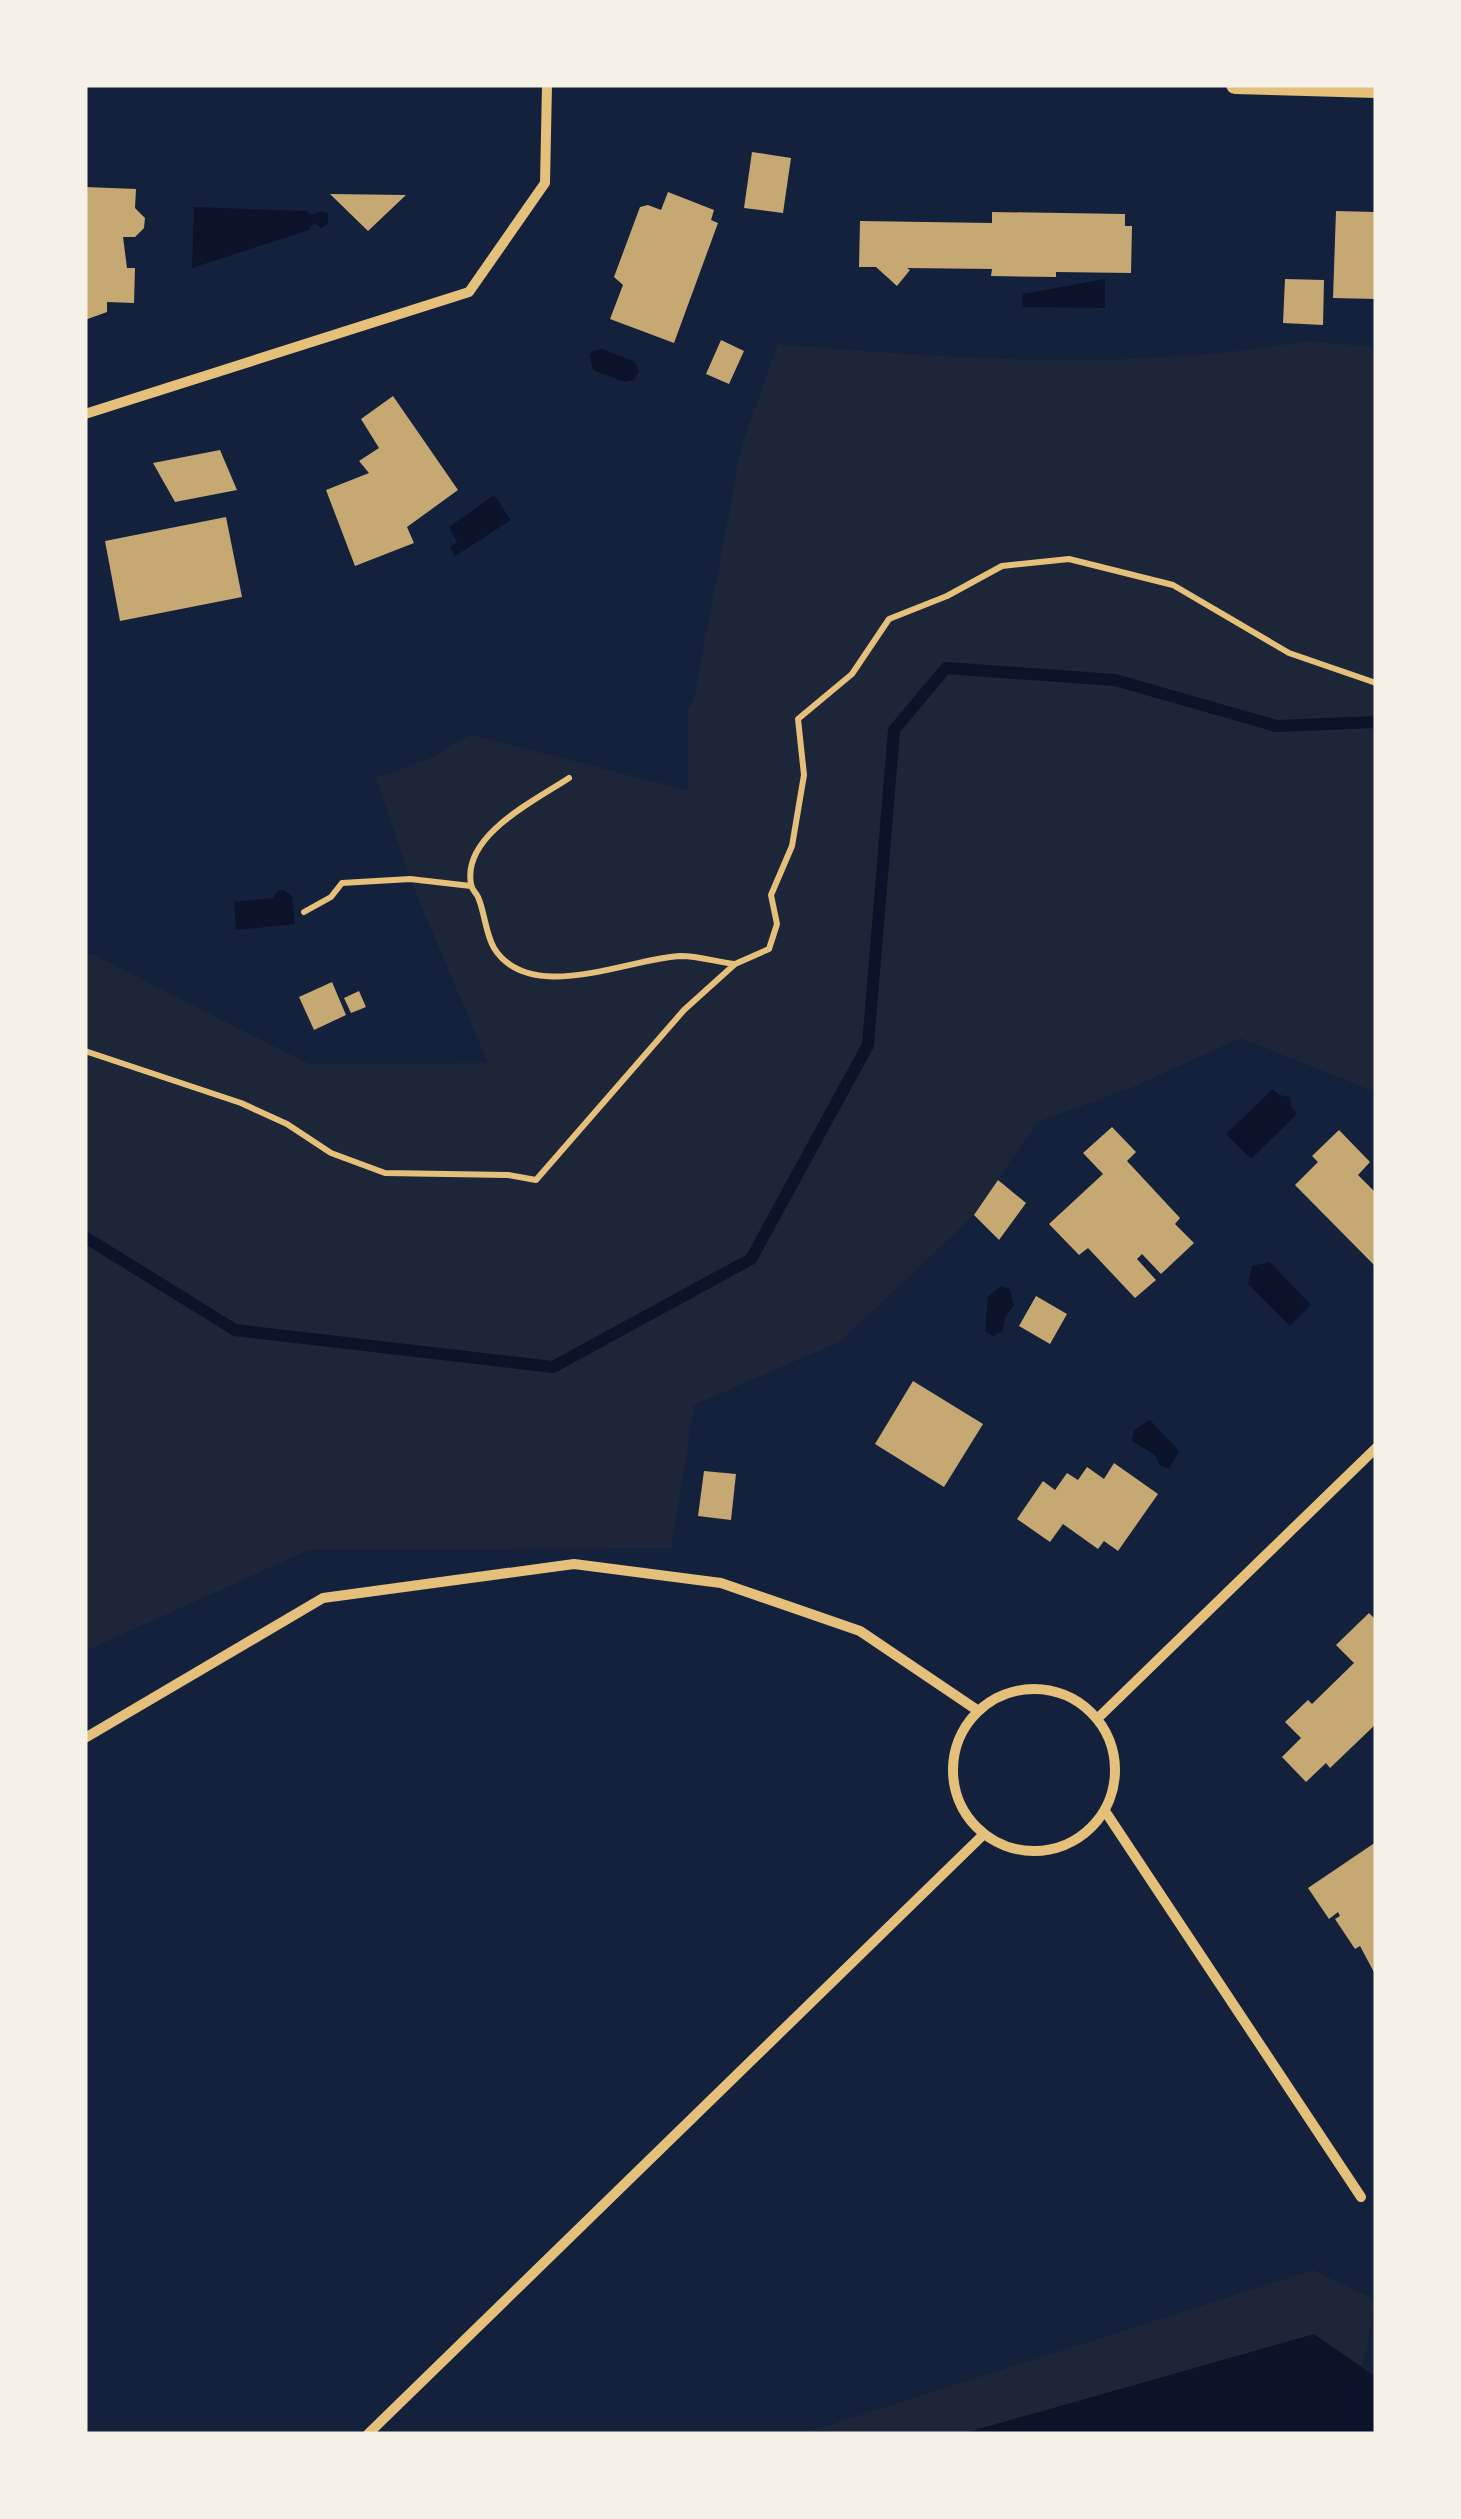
<svg xmlns="http://www.w3.org/2000/svg" width="1461" height="2519" viewBox="0 0 1461 2519" font-family="'Sofia Sans Condensed',sans-serif">
	<style>
		.green { fill: #1d2539 }
		.water { fill: #0b132b }
		.lines { fill: none; stroke-linecap: round; stroke-linejoin: round }
		.stream { stroke: #0b132b; stroke-width: 12 }
		.building { fill: #c6a872 }
		.path { stroke: #e5c07b; stroke-width: 6 }
		.minor { stroke: #e5c07b; stroke-width: 10 }
		.tertiary { stroke: #e5c07b; stroke-width: 18 }
	</style>
	<rect width="100%" height="100%" fill="#14213d"/>
	<path class="green" d="M1306,341l70,6v745l-136,-54 -104,48 -99,36 -63,93 -133,126 -147,64 -23,143 -362,2 -224,101v-696l7,-1 217,110 179,-1 -78,-184 -34,-101 55,-20 39,-23 218,55v-80l6,-11 48,-254 36,-101c175,15 355,28 528,-3z
		M1313,2270l63,30 -14,67 14,10v57h-575z"/>
	<path class="water" d="M194,207l112,4 6,4 9,-4 7,3v10l-7,4 -7,-5 -5,7 -117,38z
		M1105,279v29l-83,-1 1,-13z
		M602,349l32,12 5,10 -5,9 -10,2 -31,-12 -3,-14 2,-5z
		M494,495l17,25 -56,36 -5,-9 7,-5 -8,-15z
		M284,890l8,6 3,28 -59,6 -2,-28 39,-4 4,-7z
		M1273,1089l6,6 11,2 1,10 6,7 -46,45 -25,-25z
		M1270,1262l41,43 -21,21 -42,-42 4,-18z
		M1001,1286l9,3 4,16 -9,12 -2,14 -10,5 -8,-5 3,-34z
		M1150,1420l29,31 -10,18 -10,-4 -3,-9 -24,-15 2,-11z
		M1314,2334l62,43v57h-415z"/>
	<g class="lines">
		<path class="stream" d="M85,1237l150,93 318,37 198,-108 117,-214 26,-315 52,-62 169,12 161,46 100,-4"/>
	</g>
	<path class="building" d="M752,152l39,6 -8,55 -39,-5z
		M85,187l51,2 -1,19 10,10 -1,10 -9,9h-12l4,31h8l-1,35 -27,-1v10l-22,8z
		M668,192l46,18 -3,10 7,3 -44,120 -64,-24 13,-34 -9,-8 26,-70 8,-2 13,5z
		M330,194l76,1 -38,36z
		M1336,211l40,1v87l-43,-1z
		M992,212l133,2v12h7l-1,47 -75,-1v5l-65,-1 1,-7 -85,-1 3,2 -13,16 -21,-19h-17l1,-46 132,2z
		M1285,279l39,1 -1,45 -40,-2z
		M721,340l23,11 -15,33 -23,-10z
		M393,396l65,94 -51,37 7,16 -59,23 -29,-76 43,-17 -10,-12 20,-13 -18,-29z
		M220,450l17,40 -62,12 -22,-39z
		M226,517l16,80 -122,24 -15,-80z
		M332,982l14,33 -32,15 -15,-33z
		M359,991l7,16 -15,6 -7,-15z
		M1112,1127l24,25 -9,9 53,57 -5,6 19,19 -33,31 -19,-20 -5,5 19,21 -21,18 -47,-50 -9,7 -30,-31 54,-50 -20,-21z
		M1339,1130l31,32 -12,13 18,18v74l-81,-82 23,-23 -6,-6z
		M998,1180l28,23 -27,37 -25,-25z
		M1036,1296l31,18 -17,30 -31,-18z
		M913,1381l70,43 -39,63 -69,-43z
		M1114,1463l44,31 -40,57 -14,-10 -6,8 -35,-25 -13,18 -33,-23 26,-38 12,9 12,-17 11,7 9,-13 17,12z
		M704,1471l32,3 -5,46 -33,-4z
		M1369,1613l7,7v104l-46,44 -4,-5 -20,19 -24,-25 19,-19 -16,-16 23,-22 4,4 42,-41 -18,-18z
		M1376,1842v134l-16,-30 -5,3 -20,-30 5,-3 -2,-4 -9,7 -21,-31z"/>
	<g class="lines">
		<path class="path" d="M569,778c-33,22 -107,57 -98,106 1,7 4,7 7,13 7,16 7,35 16,51 36,58 135,10 187,8 17,0 36,6 53,8
			M304,912l27,-15 11,-14 68,-4 61,7
			M85,1051l156,52 46,21 44,29 54,20 123,2 28,5 148,-170 51,-46 34,-15 8,-25 -6,-29 21,-49 12,-71 -6,-56 54,-45 37,-55 58,-23 55,-30 67,-7 104,26 116,68 87,30"/>
		<path class="minor" d="M85,414l384,-122 76,-109 2,-98
			M953 1770a81 81 0 1 1 162 0a81 81 0 1 1-162 0Z
			M1097,1719l279,-271
			M85,1738l238,-140 251,-34 147,19 139,48 117,79
			M1105,1811l256,386
			M368,2434l615,-599"/>
		<path class="tertiary" d="M1235,85l141,4"/>
	</g>
	<rect width="1461" height="2519" fill="none" stroke="#f6f1e7" stroke-width="175"/>
</svg>
